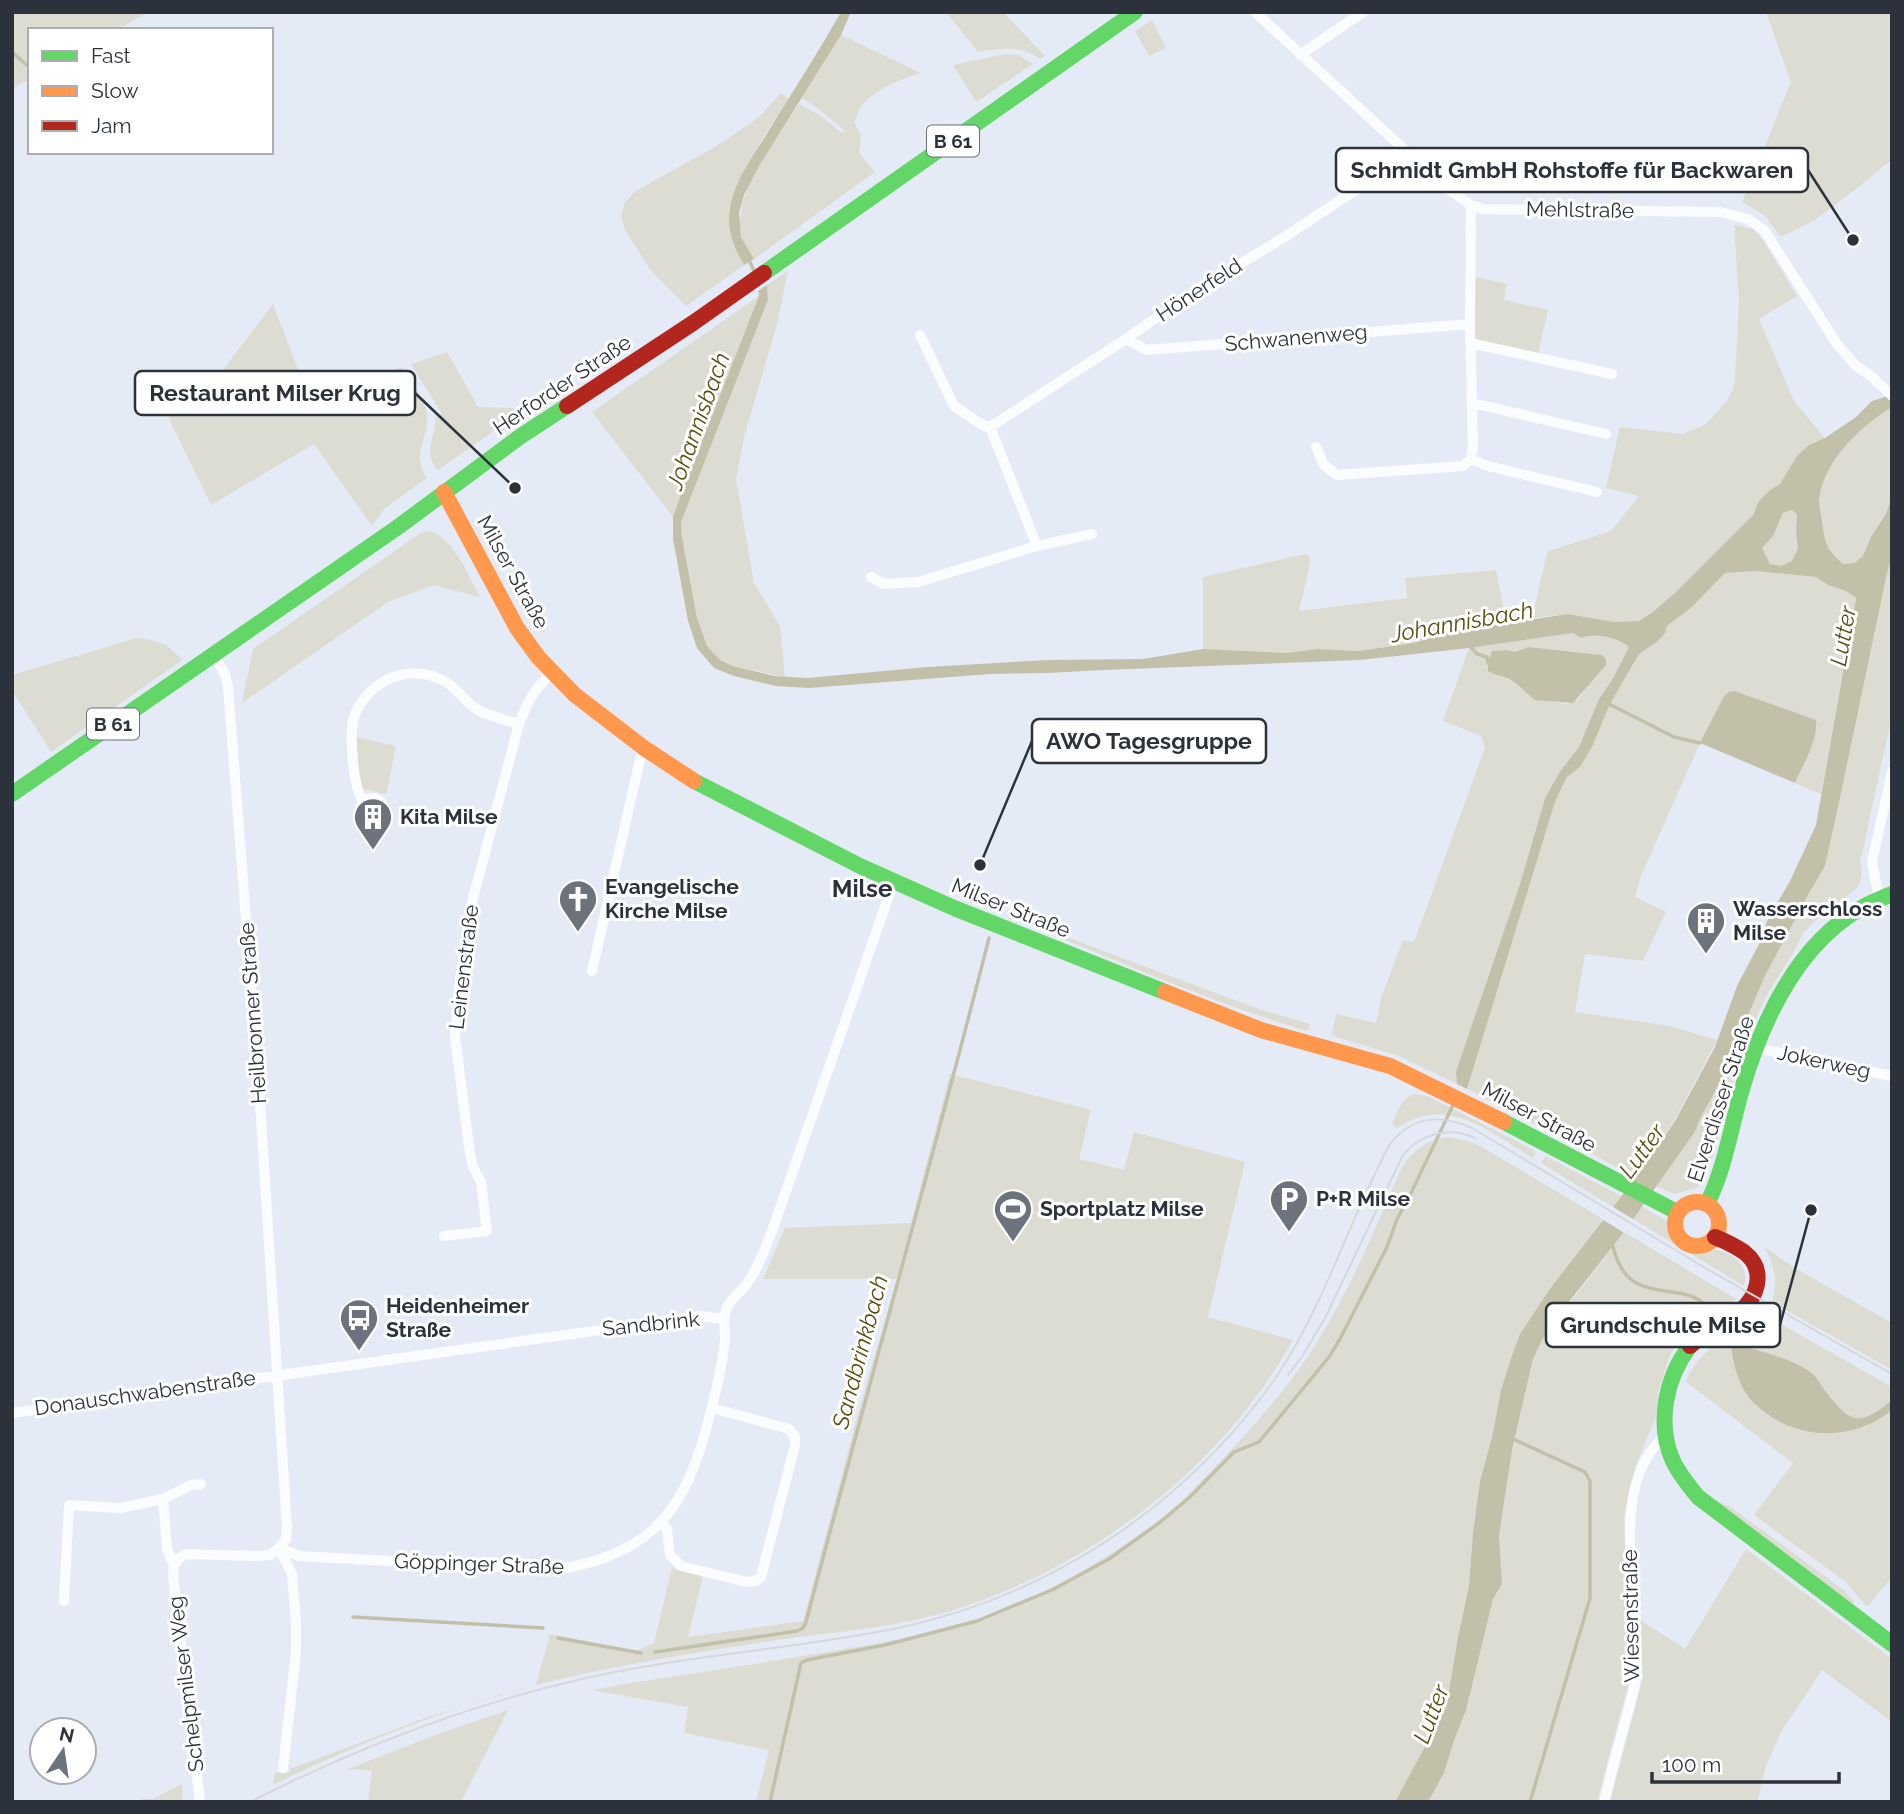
<svg xmlns="http://www.w3.org/2000/svg" width="1904" height="1814" viewBox="0 0 1904 1814" font-family="Raleway,sans-serif">
	<style>
		.green { fill: #dcdcd2; fill-rule: evenodd }
		.water { fill: #c3c0a9; fill-rule: evenodd }
		.pier { fill: #e5ebf6 }
		.lines { fill: none; stroke-linecap: round; stroke-linejoin: round }
		.stream { stroke: #c3c0a9; stroke-width: 3.5 }
		.street { stroke: #fbfcfe; stroke-width: 10 }
		.fast { stroke: #63d668; stroke-width: 16 }
		.slow { stroke: #ff974d; stroke-width: 16 }
		.jam { stroke: #b3261e; stroke-width: 16 }
		.tram { stroke: #d5d7db; stroke-width: 2 }
		.labels { text-anchor: middle; stroke-width: 6; stroke-linejoin: round; paint-order: stroke }
		.shield { fill: #fff; stroke: #6b7076; stroke-width: 2 }
		.shield-label { font-size: 19px; font-weight: bold; fill: #2c323c }
		.street-label { font-size: 21px; fill: #2c323c; stroke: #fff }
		.poi-label { font-size: 21px; font-weight: bold; fill: #2c323c; stroke: #fff; text-anchor: start }
		.water-label { font-size: 23px; font-style: italic; fill: #594e0e; stroke: #fff }
		.quarter-label { font-size: 24px; font-weight: bold; fill: #2c323c; stroke: #fff }
		.leader { fill: none; stroke: #2c323c; stroke-width: 2.5 }
		.callout-dot { fill: #2c323c; stroke: #fff; stroke-width: 2.5 }
		.callout { fill: #fff; stroke: #2c323c; stroke-width: 2.5 }
		.callout-label { font-size: 23px; text-anchor: middle; font-weight: bold; fill: #2c323c }
	</style>
	<rect width="100%" height="100%" fill="#e5ebf6"/>
	<path class="green" d="M12,12h136l-31,18h-87v49l-18,10z
		M946,12h57l42,44 -5,3c-20,-14 -38,-11 -62,-7z
		M1766,12h126v147l-27,23 -50,38 -34,17 -17,-22 -22,-13 49,-120z
		M1152,20l14,28 -17,8 -14,-25z
		M841,35l80,38c-20,6 -47,16 -60,34 -3,4 -4,11 -7,15l7,13 -2,18 16,19 -121,87c-5,-8 -12,-16 -13,-24 -9,-42 36,-97 58,-131l22,12 21,17 3,-2 -30,-25 -13,-8z
		M1006,54l13,1 14,9 -57,38 -23,-37z
		M781,93l7,6c-19,32 -62,87 -59,126 1,15 8,28 15,40l-58,41 -35,-35 -27,-43 -3,-12 3,-12 10,-12 79,-44 38,-25 12,-10z
		M1734,225l19,4 10,11 34,56 -38,23 35,82 31,37c-30,13 -26,19 -43,43 -4,5 -9,6 -13,10 -8,7 -12,15 -16,24l-75,75 -25,22 -14,9 -25,1 -46,-8 -36,4 15,-66 64,-21 28,-35 -33,-8 14,-61 63,7 23,-10 21,-23 6,-12 2,-12 4,-76z
		M788,271l-11,53 -33,113 -8,42 18,104 26,43 5,51 -52,-11 -13,-6 -13,-14 -10,-28 -15,-81 -1,-16 87,-220 -1,-16z
		M1472,276l35,8 -3,16 44,10 -10,44 -66,-15z
		M759,296l-79,201 -7,20 -81,-105z
		M273,304l36,94 93,-31c8,13 24,34 25,48 2,25 -17,39 0,63l-42,30 -13,18 -58,-82 -103,61 -49,-101 57,-29z
		M447,352l31,55 36,1v9l-76,53c-16,-17 -3,-31 -2,-53l6,-3 -31,-50z
		M1892,407l-1,95 -20,35 -8,19 -9,7 -12,1c-16,-15 -17,-21 -20,-43 -1,-7 -4,-14 -3,-21 5,-40 41,-73 73,-93z
		M1792,510l5,4 -1,19 2,15 -6,13 -11,5 -11,-2 -8,-16 11,-12 10,-23z
		M428,531c23,2 42,48 52,66l-46,-12 -46,17 -146,101 11,-54 159,-110 9,-6z
		M1306,554l5,5 -12,52 108,-13 -2,-20 91,-8 10,53 -49,8 -44,12 -54,8 -42,-2 -29,4 -85,-4v-72z
		M1892,556v159l-32,148 2,11 -2,8 -3,6 -35,27 -19,18 -10,20 -28,45 -21,48 -9,28 -21,79 -13,29 -4,6 -23,6 -19,-8 39,-53 7,-16 30,-55 16,-44 17,-40 44,-83 17,-29 15,-68 47,-225z
		M1754,571l62,6 12,8 18,6 10,7 -35,196 -26,-11 15,-36 7,-20 -93,-31 -24,47 -59,133 -6,21 31,15 -23,49 -58,-7 -10,58 94,14 48,14 -43,81 -38,56 -169,-88 88,-287 12,-25 13,-10 12,-20 18,-43 29,-50 19,-13 7,-8 2,-7 25,-19 33,-34z
		M1573,633l8,5c14,-5 37,-1 49,8l-18,34 -13,19 -20,48 -20,26 -14,25 -25,86 -64,194 1,6 -58,-28 -66,-20 -1,-2 4,-20 40,9 5,-25 22,-58 11,2 71,-194 -4,-12 -38,-15 26,-73zM1529,647l68,7 -7,29 -12,16 -12,5 -37,-8 -8,-10 -18,-10 4,-26 8,2z
		M137,638c23,3 30,5 45,22l-131,92 -39,-62v-15z
		M356,737l40,9 -10,48 -22,-5 -4,-4z
		M1066,937l190,71 54,16 -1,5 -2,2c-82,-24 -162,-59 -242,-91z
		M950,1074l141,36 -12,49 45,11 10,-38 111,30 -37,155 85,23c-73,130 -204,229 -346,272 -49,14 -99,19 -148,25 -73,10 -145,22 -217,37 -107,23 -210,63 -309,111l2,-12h14l1,-4 138,-52 108,-32 14,-51 86,17 18,-8 18,-75 31,8 -15,61 115,-16 56,-211 38,-131h-134l22,-51 126,-5z
		M1414,1094l13,2 105,53 3,5 -2,4c-44,-26 -85,-64 -136,-30l-5,-4c5,-12 9,-25 22,-30z
		M1448,1137l20,4 12,5 123,73 -54,71 -29,44 -9,24 -10,32 -9,47 -12,44 -7,52 -4,53 -11,51 -12,71 -51,94h-639l13,-52 -85,-17 4,-26 -96,-17c81,-15 164,-25 246,-40 43,-7 87,-14 129,-27 66,-21 136,-60 191,-102 21,-16 40,-36 58,-55 38,-40 77,-83 106,-132 32,-52 55,-111 80,-167 11,-17 25,-27 46,-30z
		M1545,1157h2l74,39 -8,11 -72,-44z
		M1641,1206l24,14c7,8 5,21 16,27 12,7 21,0 32,2 19,3 37,17 31,37l-111,-67z
		M1624,1232l112,67 -10,10 -40,24 -8,9 -8,13 -12,37 -2,24 -20,49 -12,51 6,162 -33,124h-169l16,-29 49,-174 9,-15 -3,-48 13,-86 21,-91 10,-21z
		M1764,1247l31,21 97,55v47l-120,-68c6,-21 3,-36 -8,-55z
		M1765,1315l127,72v13c-36,30 -43,21 -69,-12 -4,-6 -8,-12 -14,-16 -24,-15 -51,-20 -77,-30l132,85 28,-17v167l-25,30 -21,-25 -92,-67 39,-52 -107,-81c11,-34 51,-50 79,-67z
		M1697,1486l17,13 18,9 113,83 9,11 -4,3 -114,-86z
		M1746,1549l146,110v63l-70,-52 -41,62 -15,34 -9,36h-147l33,-124 -4,-59 46,30z
		M508,1710l-47,92h-93l4,-31 -24,-2 90,-35z
		M182,1784l1,18h-47l6,-3h11z"/>
	<path class="water" d="M841,12h10l-10,23 -82,131 -15,29 -5,18 2,24 13,22 -10,6c-10,-17 -18,-35 -14,-56 4,-28 23,-53 38,-77 24,-40 50,-79 73,-120z
		M767,285l1,15 -87,222 1,15 15,81 10,28 13,14 13,6 41,10 34,2 119,-11 120,-7 96,-1 60,-10 85,4 29,-4 42,2 54,-8 44,-12 111,-17 46,8 25,-1 14,-9 25,-22 75,-75 6,-14 11,-11 10,-6 17,-28 12,-11 16,-7 31,-21 16,-16 16,-5 4,4v7c-32,20 -68,53 -73,93 0,7 2,14 3,21 3,22 4,28 21,43l11,-1 9,-7 8,-19 15,-24 6,-16v59l-5,17 -47,225 -15,68 -17,29 -44,83 -17,40 -16,44 -30,55 -7,16 -70,99 -63,80 -18,26 -10,21 -21,91 -13,86 3,48 -9,15 -27,111 -13,33 -9,30 -16,29h-33l51,-94 12,-71 11,-51 4,-53 7,-52 12,-44 9,-47 10,-32 9,-24 29,-44 91,-118 35,-51 40,-74 22,-61 22,-42 8,-23 23,-40 26,-56 40,-227 -10,-7 -18,-6 -12,-8 -62,-6 -29,2 -33,34 -25,19 -2,7 -7,8 -19,13 -29,50 -18,43 -12,20 -13,10 -12,25 -88,287 -10,-5 -1,-12 64,-188 25,-86 14,-25 20,-26 20,-48 13,-19 17,-33c-11,-10 -34,-14 -48,-9l-8,-5 -104,15 -109,12 -256,10 -56,3 -58,1 -181,14 -33,-2 -42,-10 -20,-8 -17,-20 -9,-27 -15,-82v-22l7,-20 79,-201 -1,-5zM1792,510l5,4 -1,19 2,15 -6,13 -11,5 -11,-2 -8,-16 11,-12 10,-23z
		M1529,647l73,8 4,4v6l-33,38 -38,-3c-9,-6 -14,-14 -24,-20 -8,-5 -16,-4 -23,-9v-8l4,-12 15,-1 8,2z
		M1734,691l82,29c2,21 -13,44 -21,63l-95,-40 24,-47 5,-4z
		M1731,1342c23,8 65,17 82,32 4,4 7,9 10,14 26,33 33,42 69,12v10c-42,34 -101,30 -139,-8 -14,-14 -21,-40 -22,-60z"/>
	<path class="pier" d="M1610,1205l26,16 -10,13 -26,-16z"/>
	<g class="lines">
		<path class="stream" d="M12,52l18,16
			M748,258l7,15
			M1469,645l8,9 10,3 1,6
			M1607,703l67,34 26,6
			M1612,1243c9,38 23,44 60,49 8,1 19,3 27,8 4,3 8,8 12,12
			M1511,1438l74,34 5,9v117l-60,204
			M353,1617l190,11
			M558,1638l83,15
			M655,1652l142,-21 6,-3 3,-6c60,-228 125,-455 183,-684
			M770,1802l31,-139 6,-3 78,-15 92,-24 77,-32 55,-30 50,-36 30,-25 45,-46 25,-10 70,-85 11,-18 47,-92 10,-28 13,-24 44,-92"/>
		<path class="street" d="M1255,12l190,175 26,18 12,4 237,3 28,7 16,11 73,114 19,22 15,10 21,20
			M1300,55l63,-43
			M920,335l34,71 30,20 6,1
			M1126,339l21,11 323,-26
			M1470,343l142,31
			M1472,403l134,31
			M990,427l136,-88 54,-38 106,-65 123,-81
			M990,427l47,119
			M1316,447l8,18 13,10 126,-9 8,-7 2,-12 -3,-123 1,-119
			M1471,459l17,7 109,26
			M871,577l13,7 34,-2 119,-36 55,-12
			M360 810a12 12 0 1 1 24 0a12 12 0 1 1-24 0Z
			M363,802c-10,-16 -14,-67 -9,-85 13,-37 57,-56 92,-35 12,7 20,21 32,28 13,7 28,10 41,14
			M1879,898l-7,-36 20,-91
			M592,971l49,-216 3,-7
			M1756,1048l136,28
			M444,1236l43,-5 -6,-49 -8,-15 -3,-13 -15,-117 5,-58 11,-73 48,-182c9,-23 15,-35 33,-51
			M12,1413l688,-97 24,3
			M163,1499l28,-14 10,-1
			M661,1523l6,6 3,26 11,11 66,16 9,-1 5,-4 34,-132v-8l-6,-8 -77,-21
			M279,1548l20,8 257,14c88,-15 125,-51 149,-137 6,-22 12,-44 16,-67 2,-9 3,-18 4,-27 0,-10 -3,-21 2,-31 4,-10 14,-16 20,-24 11,-16 18,-35 25,-53l122,-350
			M279,1548l13,26 4,48v31l-13,115
			M64,1601l5,-96 51,3 43,-9 4,49 7,18
			M200,1802l-27,-226 1,-10 5,-8 7,-4 72,2 12,-1 9,-7 7,-9 1,-11 -28,-441 -31,-400 -3,-13 -12,-19
			M1604,1802c7,-28 14,-55 22,-83 3,-12 7,-24 9,-36 10,-72 -33,-194 30,-247"/>
		<path class="fast" d="M764,273l371,-261
			M694,781l166,85 94,42 211,84
			M12,794l386,-267 123,-91 46,-30
			M1504,1122l173,90
			M1707,1204c17,-34 23,-71 33,-108 20,-71 55,-151 123,-189 9,-5 19,-9 29,-13
			M1690,1346c-24,31 -34,77 -17,115 6,13 16,25 25,36l194,147"/>
		<path class="slow" d="M444,492l73,136 21,29 37,38 69,53 50,33
			M1165,992l96,38 129,36 114,56
			M1675 1224a22 22 0 1 1 44 0a22 22 0 1 1-44 0Z"/>
		<path class="jam" d="M567,406l126,-83 71,-50
			M1690,1346c15,-13 34,-21 49,-34 20,-16 27,-43 5,-60 -9,-6 -19,-11 -29,-15"/>
		<path class="tram" d="M1288,1375l15,-20 22,-37 78,-163c17,-21 46,-29 72,-17
			M250,1802c118,-60 241,-106 370,-131 92,-18 187,-24 278,-43 146,-31 276,-115 366,-234 57,-75 82,-169 126,-250 23,-29 51,-30 82,-16l235,141 185,105"/>
	</g>
	<defs>
		<g id="building-pin" transform="scale(2.0125)"><path d="M0 17L-7.5 6A9.5 9.5 0 1 1 7.5 6Z" fill="#6d737d" stroke="#fff"/><path d="M-4-6H4V6H1V3H-1V6H-4ZM-2.5-4.3h1.7v1.8h-1.7ZM.8-4.3h1.7v1.8H.8ZM-2.5-1h1.7V.8h-1.7ZM.8-1h1.7V.8H.8Z" fill="#fff"/></g>
		<g id="church-pin" transform="scale(2.0125)"><path d="M0 17L-7.5 6A9.5 9.5 0 1 1 7.5 6Z" fill="#6d737d" stroke="#fff"/><path d="M-1.2-6h2.4v3.5h3.3v2.4h-3.3V6h-2.4V-.1h-3.3v-2.4h3.3Z" fill="#fff"/></g>
		<g id="parking-pin" transform="scale(2.0125)"><path d="M0 17L-7.5 6A9.5 9.5 0 1 1 7.5 6Z" fill="#6d737d" stroke="#fff"/><path d="M-3.5-5.5H1a3.5 3.5 0 0 1 0 7H-1V5.5H-3.5ZM-1-3.4V-.6H.8a1.4 1.4 0 0 0 0-2.8Z" fill="#fff"/></g>
		<g id="stadium-pin" transform="scale(2.0125)"><path d="M0 17L-7.5 6A9.5 9.5 0 1 1 7.5 6Z" fill="#6d737d" stroke="#fff"/><path d="M0-5a6.5 5 0 1 0 0 10a6.5 5 0 1 0 0-10ZM-3.5-1.8h7v3.6h-7Z" fill="#fff"/></g>
		<g id="bus-pin" transform="scale(2.0125)"><path d="M0 17L-7.5 6A9.5 9.5 0 1 1 7.5 6Z" fill="#6d737d" stroke="#fff"/><path d="M-5-6H5V4H4V6H2V4H-2V6H-4V4H-5ZM-3.5-4V0h7V-4ZM-3.5 1.2v1.5H-2V1.2ZM2 1.2v1.5H3.5V1.2Z" fill="#fff"/></g>
	</defs>
	<g fill-rule="evenodd">
		<use href="#building-pin" x="373" y="817"/>
		<use href="#church-pin" x="578" y="899"/>
		<use href="#building-pin" x="1706" y="921"/>
		<use href="#parking-pin" x="1289" y="1199"/>
		<use href="#stadium-pin" x="1013" y="1209"/>
		<use href="#bus-pin" x="359" y="1318"/>
	</g>
	<g class="labels">
		<g class="shield">
			<rect x="927" y="125.5" width="52" height="31" rx="5"/>
			<rect x="87" y="708.5" width="52" height="31" rx="5"/>
		</g>
		<g class="shield-label">
			<text x="953" y="148">B 61</text>
			<text x="113" y="731">B 61</text>
		</g>
		<g class="street-label">
			<text transform="translate(1580 210) rotate(1)" y="7">Mehlstraße</text>
			<text transform="translate(1199 290) rotate(-33)" y="7">Hönerfeld</text>
			<text transform="translate(1296 338) rotate(-5)" y="7">Schwanenweg</text>
			<text transform="translate(562 385) rotate(-34)" y="7">Herforder Straße</text>
			<text transform="translate(513 572) rotate(61)" y="7">Milser Straße</text>
			<text transform="translate(1011 908) rotate(22)" y="7">Milser Straße</text>
			<text transform="translate(464 967) rotate(-83)" y="7">Leinenstraße</text>
			<text transform="translate(253 1013) rotate(-94)" y="7">Heilbronner Straße</text>
			<text transform="translate(1824 1062) rotate(12)" y="7">Jokerweg</text>
			<text transform="translate(1721 1099) rotate(-72)" y="7">Elverdisser Straße</text>
			<text transform="translate(1539 1117) rotate(28)" y="7">Milser Straße</text>
			<text transform="translate(651 1324) rotate(-6)" y="7">Sandbrink</text>
			<text transform="translate(145 1393) rotate(-8)" y="7">Donauschwabenstraße</text>
			<text transform="translate(479 1564) rotate(2)" y="7">Göppinger Straße</text>
			<text transform="translate(1631 1616) rotate(-91)" y="7">Wiesenstraße</text>
			<text transform="translate(186 1684) rotate(-97)" y="7">Schelpmilser Weg</text>
		</g>
		<g class="poi-label">
			<text x="400" y="824">Kita Milse</text>
			<text x="605" y="894">Evangelische<tspan x="605" dy="24">Kirche Milse</tspan></text>
			<text x="1733" y="916">Wasserschloss<tspan x="1733" dy="24">Milse</tspan></text>
			<text x="1316" y="1206">P+R Milse</text>
			<text x="1040" y="1216">Sportplatz Milse</text>
			<text x="386" y="1313">Heidenheimer<tspan x="386" dy="24">Straße</tspan></text>
		</g>
		<g class="water-label">
			<text transform="translate(698 421) rotate(-70)" y="8">Johannisbach</text>
			<text transform="translate(1462 622) rotate(-10)" y="8">Johannisbach</text>
			<text transform="translate(1843 636) rotate(-80)" y="8">Lutter</text>
			<text transform="translate(1642 1151) rotate(-54)" y="8">Lutter</text>
			<text transform="translate(860 1352) rotate(-75)" y="8">Sandbrinkbach</text>
			<text transform="translate(1431 1714) rotate(-69)" y="8">Lutter</text>
		</g>
		<g class="quarter-label">
			<text x="862" y="897">Milse</text>
		</g>
	</g>
	<path class="leader" d="M1853 240L1808 170M515 488L415 393M980 865L1032 741M1811 1210L1780 1325"/>
	<g class="callout-dot">
		<circle cx="1853" cy="240" r="7"/>
		<circle cx="515" cy="488" r="7"/>
		<circle cx="980" cy="865" r="7"/>
		<circle cx="1811" cy="1210" r="7"/>
	</g>
	<g class="callout">
		<rect x="1336" y="148" width="472" height="44" rx="7"/>
		<rect x="135" y="371" width="280" height="44" rx="7"/>
		<rect x="1032" y="719" width="234" height="44" rx="7"/>
		<rect x="1546" y="1303" width="234" height="44" rx="7"/>
	</g>
	<g class="callout-label">
		<text x="1572" y="178">Schmidt GmbH Rohstoffe für Backwaren</text>
		<text x="275" y="401">Restaurant Milser Krug</text>
		<text x="1149" y="749">AWO Tagesgruppe</text>
		<text x="1663" y="1333">Grundschule Milse</text>
	</g>
	<rect width="1904" height="1814" fill="none" stroke="#2c323c" stroke-width="28"/>
	<rect x="28" y="28" width="245" height="126" fill="#ffffff" stroke="#abadb1" stroke-width="2"/>
	<rect x="42" y="51" width="35" height="10" fill="#63d668" stroke="#abadb1" stroke-width="2"/>
	<text x="91" y="63" font-size="21" fill="#2c323c">Fast</text>
	<rect x="42" y="86" width="35" height="10" fill="#ff974d" stroke="#abadb1" stroke-width="2"/>
	<text x="91" y="98" font-size="21" fill="#2c323c">Slow</text>
	<rect x="42" y="121" width="35" height="10" fill="#b3261e" stroke="#abadb1" stroke-width="2"/>
	<text x="91" y="133" font-size="21" fill="#2c323c">Jam</text>
	<g transform="translate(63 1751) rotate(13)"><circle r="33" fill="#ffffff" stroke="#abadb1" stroke-width="2"/>
	<path d="M0-5L12 26L0 18L-12 26Z" fill="#6d737d"/>
	<text y="-10" font-size="19" font-weight="bold" text-anchor="middle" fill="#2c323c">N</text>
	</g>
	<path d="M1652 1772v10h187v-10" fill="none" stroke="#2c323c" stroke-width="3.5"/>
	<text x="1662" y="1772" font-size="21" fill="#2c323c" stroke="#ffffff" stroke-width="5" paint-order="stroke">100 m</text>
</svg>
